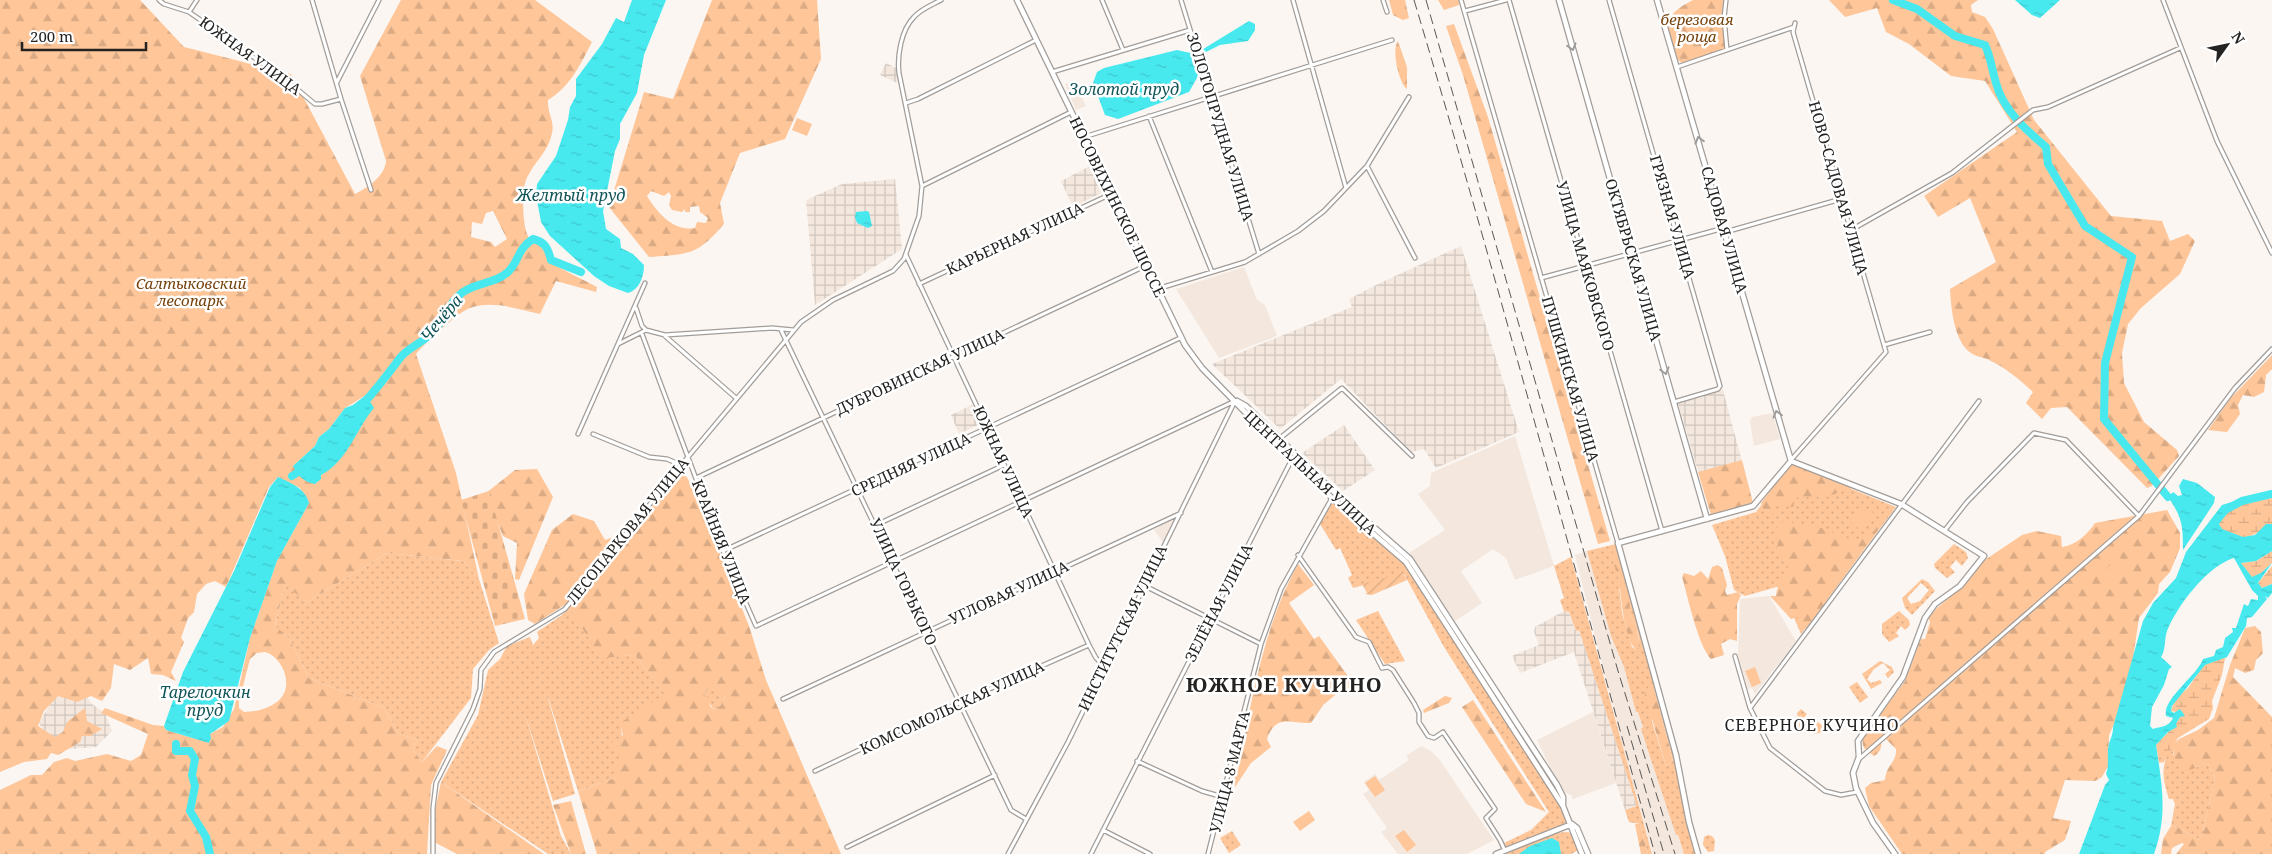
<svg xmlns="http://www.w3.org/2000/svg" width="2272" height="854" viewBox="0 0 2272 854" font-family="'Noto Serif',serif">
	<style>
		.built { fill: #f3e7de }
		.industrial { fill: url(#industrial-grid) }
		.grass { fill: url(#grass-dots); fill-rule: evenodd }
		.forest { fill: url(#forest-firs); fill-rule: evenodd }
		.wetland { fill: url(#wetland-marsh) }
		.cemetery { fill: url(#cemetery-stones) }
		.garden { fill: url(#garden-furrows) }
		.pitch { fill: #fec699 }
		.water { fill: url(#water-ripples); fill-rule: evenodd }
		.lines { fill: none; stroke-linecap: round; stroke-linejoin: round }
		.stream { stroke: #47e9ef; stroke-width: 1 }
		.river { stroke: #47e9ef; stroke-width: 8 }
		.street-casing { stroke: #a29d99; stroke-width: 5.5 }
		.secondary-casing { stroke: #a29d99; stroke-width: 7 }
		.street { stroke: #fff; stroke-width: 3 }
		.secondary { stroke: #fff; stroke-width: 4.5 }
		.rail { stroke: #5a5755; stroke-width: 1; stroke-dasharray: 10 5; stroke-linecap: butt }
		.oneway { stroke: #9d9c9b }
		.labels { text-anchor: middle; stroke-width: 5; stroke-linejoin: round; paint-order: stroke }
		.park-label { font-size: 15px; font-style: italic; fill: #76420b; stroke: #fff }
		.street-label { font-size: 15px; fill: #252321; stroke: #fff }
		.water-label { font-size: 16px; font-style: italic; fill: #115558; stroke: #fff }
		.neighbourhood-label { font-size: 16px; letter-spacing: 1px; fill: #252321; stroke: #fff }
		.district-label { font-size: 20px; font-weight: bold; letter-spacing: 1px; fill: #252321; stroke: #fff }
	</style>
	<defs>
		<pattern id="industrial-grid" width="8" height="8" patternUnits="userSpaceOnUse" patternTransform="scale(1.25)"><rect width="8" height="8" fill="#f3e7de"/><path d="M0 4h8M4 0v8" fill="none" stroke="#d0c6be"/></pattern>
		<pattern id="grass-dots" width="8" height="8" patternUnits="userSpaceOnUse" patternTransform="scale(1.25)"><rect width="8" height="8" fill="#fec699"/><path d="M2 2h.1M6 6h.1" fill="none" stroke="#daaa84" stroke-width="1.8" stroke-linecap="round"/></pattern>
		<pattern id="forest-firs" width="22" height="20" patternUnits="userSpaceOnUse" patternTransform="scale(1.25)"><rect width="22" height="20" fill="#fec699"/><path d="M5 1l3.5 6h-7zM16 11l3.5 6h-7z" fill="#daaa84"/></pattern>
		<pattern id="wetland-marsh" width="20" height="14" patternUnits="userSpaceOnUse" patternTransform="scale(1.25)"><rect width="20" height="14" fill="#fec699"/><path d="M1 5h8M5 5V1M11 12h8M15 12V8" fill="none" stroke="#daaa84"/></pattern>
		<pattern id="cemetery-stones" width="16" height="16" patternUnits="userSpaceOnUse" patternTransform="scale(1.25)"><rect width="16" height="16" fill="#fec699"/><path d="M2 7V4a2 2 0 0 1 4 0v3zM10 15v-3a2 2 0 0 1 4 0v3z" fill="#daaa84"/></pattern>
		<pattern id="garden-furrows" width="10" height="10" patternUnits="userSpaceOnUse" patternTransform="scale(1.25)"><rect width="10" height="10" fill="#fec699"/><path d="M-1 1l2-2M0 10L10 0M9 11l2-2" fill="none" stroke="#daaa84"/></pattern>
		<pattern id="water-ripples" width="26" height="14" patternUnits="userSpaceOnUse" patternTransform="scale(1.25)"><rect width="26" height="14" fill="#47e9ef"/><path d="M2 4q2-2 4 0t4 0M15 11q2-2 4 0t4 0" fill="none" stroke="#3ec8cd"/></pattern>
	</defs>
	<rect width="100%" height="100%" fill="#fbf6f2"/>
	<path class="built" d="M1073,81l5,15 3,-1 5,11 -10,4 -11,-26z
		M1244,267l13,33 8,5 12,31 -58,22 -43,-69z
		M1772,413l8,26 -26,7 -4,-25 2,-4z
		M1515,436l39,130 -39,14 -9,-22 -13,-9 -32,22 21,32 -28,19 -45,-69 36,-23 -27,-36 12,-8 1,-13z
		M1171,518l4,4 -12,20 -9,-12z
		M1587,551l24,85 13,31 12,45h2l5,15 -2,2 43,125h-31l-29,-102 -49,-197z
		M1769,596l27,45 -41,53 -3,-6 -4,1 -10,-34 2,-56z
		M1593,712l23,71 -43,16 -2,-4 -9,-3 -25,-52z
		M1421,746l9,4 9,9 55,81 -27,14h-69l-17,-22 6,-4 -24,-34 6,-4 -5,-8 11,-8 4,6 30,-20 -3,-4z"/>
	<path class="industrial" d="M886,63l10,5 2,11 -1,4 -17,-8z
		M1090,166l13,26 -30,15 -12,-26z
		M895,179l7,70 -87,56 -9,-105 36,-16z
		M1461,246l58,186 -83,36 -12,-19 -13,3 -70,-73 -61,50 -68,-65 140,-57 -3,-8 31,-16z
		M1723,390l30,113 -42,12 -33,-112z
		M972,405l8,19 -21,10 -8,-19z
		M1344,425l31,45 -32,21 -41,-38z
		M1564,611l5,1 6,18h4l57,173v2l-11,5 -51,-158 -54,21 -8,-17 27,-11 -5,-13 1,-5z
		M78,683l14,21 13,9 7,18 -16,16 -38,3 -8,-7 -11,-20 12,-20 7,-16z"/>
	<path class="grass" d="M1792,465l104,42 -95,127 -21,-48 -35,10 -11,-6 -9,-34 -13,-31 44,-13z
		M1337,503l64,55 156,242 10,20 -2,4 -60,23 -1,-4 27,-13 18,-18 -105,-165 -40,-73 -51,14 -5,-10 4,-3 -12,-27 -4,2 -16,-26 11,-20z
		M1616,544l59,216 21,94h-12l-6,-19h-2l-35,-106 2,-2 -5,-15h-2l-12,-45 -13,-31 -24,-85zM1617,568l11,34 2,13 6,10 3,14 -3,10 -4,-2 -10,-34zM1651,684h2l20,77 -7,5 -14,-44z
		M1954,544l12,8 2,6 -6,8 -6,-6 -6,7 5,5 -8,6 -12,-10 -1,-4z
		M387,553l76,8 16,18 20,64 -10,7 -16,19 -2,29 -49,64 -10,-14 6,-8 -19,-6 -15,-26 -75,-30 -19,-38 -15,-14 10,-42 22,18z
		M1571,557l81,297h-4l-8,-30 -11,-2 -4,-12 11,-4v-3l-57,-173 -3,1 -7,-19 -5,-1 -4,-11 4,-2 -10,-32z
		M1922,579l6,3 7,9 -23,24 -7,-7 -3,-10zM1921,583l8,7 -9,11 -9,3 -4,-6z
		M569,607l33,50 33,-2 31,40 -45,28 2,36 -5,18 -40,14 -32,-100 29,103 -22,7 -28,-87 36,122 10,18h-23l-107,-72 37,-67 10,-45 12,-11 7,-13 23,-9 3,8 6,-7 -2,-6 25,-17z
		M1378,611l27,50 -20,3 -29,-44z
		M1899,611l10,9 1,5 -5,5 -4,-4 -5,7 3,3 -10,6 -7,-8v-10z
		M1880,661l12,6 2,5 -6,6 -3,-4 5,-4 -7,-7 -9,6 -7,10 4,4 9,-3 2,3 -11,6 -9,-15z
		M712,682l13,15 -4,8 -7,5 -10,-15z
		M1857,682l11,15 -8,6 -11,-16z
		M1801,709l6,5 -4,5 11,9 4,-6 5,4 1,6 -10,2 -1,-2 -9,1 -1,-3h-3l-3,-17z
		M2173,745v9l13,16 22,-6 7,14 -13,58 -3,3c-10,-3 -18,-13 -28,-13l4,-22 -2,-5h-4c-7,-21 -9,-35 4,-54z
		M1232,831l9,14 -12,8 -9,-15z
		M1567,832l4,1 8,17 -8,4h-68l53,-21z
		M1708,835l4,1 3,4 -1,11 -6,1 -5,-7 1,-8z"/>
	<path class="forest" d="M0,0h140l44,47 107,27 64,120c12,-6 30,-18 31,-33l-26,-85 41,-76h134l57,42c-12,23 -21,44 -44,58 -1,13 7,21 4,33 -4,21 -21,31 -27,50 -3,12 -3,47 5,56 3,3 7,4 10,6 5,4 6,11 11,16 9,9 34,19 46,26l-1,5 -40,-11 -16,33c-22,-5 -48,-14 -70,-6 -12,4 -45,35 -54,46l40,119 23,106 -16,-18 -76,-8 -80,49 -22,-17 -10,40 15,15 19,38 75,30 15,26 19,6 -6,8 10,14 15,-16 10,4 -16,35 -4,69h-427v-64l31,-15h11l12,-13 13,-4 8,3 32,-7 24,7 10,-6 7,-21 -47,-21 4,-5 48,17 11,1 2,4 37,11 7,-7 13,-7 11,-18 16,-71 27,-77 32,-58 -9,-15 -22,-11 -9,10 -43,100 -11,-6 -9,3 -9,10 -3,18 -6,6 -7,20 3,4 -13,30 5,9 -13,-6 -12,-1 -3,-16 -18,12 -16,-6 -3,24 -9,13 -11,-5 -14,6 -19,-6 -14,15 -6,15 17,11 8,-5 4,-10 18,-14 2,13 15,8 -12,7h-8l-2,6 -22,13 -7,-2 -4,6 -23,3 -24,10zM493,211l14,28 -12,8 -4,-5 -20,-5 1,-15 10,2 4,-11zM366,395l7,13 -52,67 -28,-9 22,-20 4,-9 10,-8 16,-21zM265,652c16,4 29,31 16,46 -9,10 -24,14 -37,14l-5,-4v-6l11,-43 7,-6z
		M712,0h105l4,59 -36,80 -45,14 -20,50 4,21c-27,32 -36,30 -75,33l-40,-50 35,-115 29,7zM651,191l13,5 5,-4 2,4 -2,9 3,5 10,2 3,-3v3h5v-5l9,-1 1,6 8,6 -2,5 -9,-1 -2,6c-22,4 -38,-16 -48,-32z
		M1389,0h16l4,18 -6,2 -10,-5z
		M1438,0h21v5l-15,5z
		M1693,0h31l3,50 -45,13 -4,-3c-10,-33 -20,-42 15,-60z
		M1829,0h149l-7,5 1,7 13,5 8,12 41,91 77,96 51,5 8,20 18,-7 7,7 -15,33 -39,34 -13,16 -6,29 2,30 20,39 33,28 2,6 -27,30 -5,2 -80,-81 -16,1 -9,11 -16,-16 7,-11c-14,-13 -27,-24 -44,-32 -5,-3 -13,-3 -18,-7 -17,-11 -20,-45 -21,-64l46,-27 -26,-64 -32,19 -14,-21 93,-64 -32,-51 -34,-5 -42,-32 -23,-12 -9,-24 -32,9z
		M1454,24l34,93 122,424 -12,3 -135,-469 -17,-49z
		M1398,41l9,26v22c-8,-6 -16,-39 -9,-48z
		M2272,355v14l-6,6 -2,17 -10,5 -11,-2 -5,10 2,9 -13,18 -19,-2 22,-31z
		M1742,460l11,43 -42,12 -13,-43z
		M1791,464l6,2 55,22 -26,9h-28l-3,2 -2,8 -16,-2 -2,1 -1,7 -4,1 -6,-3 -3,-8z
		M537,469l16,28 -34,83 -4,-1 2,-36 -14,-7 -17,-43 29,-23z
		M679,472l6,2 12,21 52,131 17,54 75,174h-244l-19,-63 40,-14 -4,-11 9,-7 -12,-16 12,-8 -3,-12 45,-29 -30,-39 -33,3 -36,-54 -31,20 -7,-4 -4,-26 28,-64 21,-16 21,7 11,19 27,-9zM712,683l13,14 -4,8 -7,5 -4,-4 -1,-8 -5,-3z
		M2167,510l13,23v15l-10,24 -11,12 -1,9 -19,25 -6,40 -16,59 -8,18 -1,31 -6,11 -7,4 -30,-1 -12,38 18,3 -6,19 -20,12v2h-143l-33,-48 -4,-18 6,-5 14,-3c1,-15 12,-18 11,-31l-12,-12 -3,2c1,8 0,13 -7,17 -7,-6 -13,-7 -11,-18l42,-57 16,-42h4l5,-17 -2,-4 9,-10 27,-23 18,-23 40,-27 15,-4 24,5 1,11c14,-2 25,-12 33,-24z
		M1887,515l1,1 -82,113 -9,-12 -6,2 -21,-23h6c2,-13 6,-23 15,-32l-5,-4 -6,-2 -4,-5 2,-10 -2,-8 2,-13h14l8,6c18,-8 39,11 57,12l18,-10 7,-12z
		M1614,551l3,1 12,43 1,20 6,10 4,22 -4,2c-10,-6 -15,-47 -16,-60l-5,-5 3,-6 -7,-24z
		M1298,564l16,21 -25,18 25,36 5,-3 36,50 -16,6 -15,12 -13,19c-20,1 -35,-10 -44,16l4,8 -20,16 -16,24 -2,-7 5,-10c14,-71 25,-142 60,-206z
		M1718,565l4,3 5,17 -2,6 2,4 11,-3 3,3 -4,9v37l-7,-2 -9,5 3,11 -13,4c-13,-13 -23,-62 -29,-82l2,-4 10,3 7,-5 7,8 4,-12z
		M2255,626l6,6 2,21 -7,7 -2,10 -9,3 -10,-5 -2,9 39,40v137h-96l8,-10 -2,-1 -10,5 -1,6h-10l2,-15 8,-13c10,0 18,10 28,13l3,-3 13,-58 -7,-14 -22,7c-10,-7 -13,-14 -13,-26l6,-6 19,-9 16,-12 16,-53 15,-37z
		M1651,684h2l20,77 -7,5 -22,-74z
		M1445,696l7,2 -3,5 -25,10 -1,-3z
		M1473,700l73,112 -20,-8 -64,-97z
		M441,782l103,72h-87l-23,-12 1,-31z
		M571,801l15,53h-15l-18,-49z
		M1635,824h5l8,30h-7z"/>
	<path class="wetland" d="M2272,498v28l-28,13 -25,-11v-7c16,-21 29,-19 53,-23z
		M2272,551v12l-11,10 -9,5 -11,-15 15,-2z
		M2272,566v18l-10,4 -4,-5z
		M2223,657h4l-2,1 -3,17 -10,26 1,7 -4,11 -31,19 -14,24 -5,1 -3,-18c10,-12 21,-18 25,-32l-10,-2 4,-12 13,-11 16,-23z"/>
	<path class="cemetery" d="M489,491l36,128 -30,7 -34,-126z"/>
	<path class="garden" d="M1403,573l4,7 -35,15 -7,-1 2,-1 -5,-9z"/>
	<path class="pitch" d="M797,118l15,6 -5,12 -15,-6z
		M1861,505l14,9 -13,17 -13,-10z
		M2117,556l10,7 -14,19 -10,-8z
		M1755,667l6,16 -9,4 -7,-16z
		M1375,776l10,14 -10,7 -10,-14z
		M1309,811l6,9 -15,11 -7,-9z
		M1404,830l12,15 -9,7 -12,-16z"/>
	<path class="water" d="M632,0h34l-22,55 -7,38 -17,31v15l-5,12 -12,60 3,18 14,10 1,9 12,6 11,11c0,12 -5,25 -16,28l-19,-7 -15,-10 -44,-40 -9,-14 -5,-27 1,-11 19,-28 12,-36 2,-13 6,-11v-17l26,-35 14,-26 8,4z
		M2015,0h45l-20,18 -8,-3z
		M1249,21l6,3v6l-7,11 -28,4 -24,12 2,19 -9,16 -71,27 -13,-4 -12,-32 4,-11 7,-4 73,-18 18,4z
		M867,211l2,1 3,14 -4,2 -11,-5 -2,-6 1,-5z
		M366,395l8,13c-18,21 -26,53 -53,67v4l-6,5c-10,-1 -18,-9 -22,-18l22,-20 4,-9 10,-8 16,-21 8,-3z
		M278,477c13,6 27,11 31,26l-32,58 -27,77 -21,83 -19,13 1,4 -2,5 -43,-13 -2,-4 19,-54 51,-101 36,-84z
		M2183,479l14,4 18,14 -1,6 -31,47c0,-25 -1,-33 -15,-53l5,-5 5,4 4,-1 -3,-9z
		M2272,490v6l-38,9 -15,19 3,5 21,8 12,-2 11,-11h6v27l-16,10 -15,2 11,14 9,-4 11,-10 -14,20 4,5 10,-4v9l-4,5 -3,-2 2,3 -15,18 -5,1 -1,8 -19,31 -22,8 -33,41 -1,5 3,2 6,-4 5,7 -5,1 -4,7 1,3 -9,5 -12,13c6,40 12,70 -2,109h-75l26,-69 4,-5 -3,-6c4,-10 0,-21 3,-30 2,-7 4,-9 4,-17l30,-106 10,-18 23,-25 10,-26 36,-47zM2234,558l18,32 6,6v4l-7,-1 -3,7 -4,-2 -8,24h-4l1,4 -8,6 -2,9 -7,3 -2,6 -11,3c-6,17 -41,40 -37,57l7,2c-5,10 -12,8 -20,11l-3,-3 2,-19 12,-22 5,-16 3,-2 -11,-10c5,-7 3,-17 6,-26 10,-25 40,-65 67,-73z
		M1552,838l7,4 2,12h-42l11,-8z"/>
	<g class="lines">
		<path class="stream" d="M1285,436l15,-12"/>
		<path class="river" d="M1893,0l24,9 38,27 30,9c6,13 7,25 11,38 7,27 30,47 50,64l2,17 37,62 47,31 -27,106 -1,56 64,78
			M362,405c14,-15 26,-31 38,-47 9,-12 27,-16 38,-32 9,-12 12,-25 25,-34 14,-10 32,-8 45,-20 12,-12 9,-23 25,-33 12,3 15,9 18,21l30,12
			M292,476l11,-7
			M2225,510l17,-9 30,-7
			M176,744v7h14l5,8 -3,16 3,11 -5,25 16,26 4,17"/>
		<g class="street-casing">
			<path id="street" d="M159,0l5,4 25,8 97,68 29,24h7l19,-5
				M312,0l29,99 30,91
				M1102,0l21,50
				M1181,0l78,254
				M1293,0l53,188
				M1383,0l4,12
				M1461,0l157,543
				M1509,0l153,531
				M1609,0l111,386 -2,3 -44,13
				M1726,0l-2,18 3,32
				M2163,0l54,141 55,112
				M1465,11l41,-11
				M189,12l8,-12
				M1677,67l117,-40
				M1052,72l138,-42
				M337,82l42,-82
				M906,103l12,-4 118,-59
				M1149,116l63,156
				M1084,137l308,-97
				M1367,166l48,92
				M922,186l149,-74
				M1851,230l101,-57 81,-63 15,-3 132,-59
				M906,255l183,390 7,13 9,9
				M1541,278l183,-50 5,3 112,-32
				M919,284l192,-90
				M1157,289l88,-27 53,-31 26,-20 43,-45 42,-69
				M636,308l6,18 4,4 19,5 107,-7 21,2
				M781,330l230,480 15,9
				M642,334l81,217 33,75 479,-225
				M665,336l71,62
				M618,344l28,-14
				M1884,345l46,-13
				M578,434l67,-151
				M593,434l56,23 18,2 14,6
				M1279,439l63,-51 70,68
				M1791,460l95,-108 -93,-320 2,-9
				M696,478l449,-212
				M876,525l128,-60
				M1945,530l22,-28 67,-69 32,7 73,76
				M723,551l457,-213
				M1298,555l58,82 13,5 13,26 6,-1 5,3 21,33 5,10v9l9,14 6,2 9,-6 52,77 -9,9 14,22 5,11
				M1145,586l116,58
				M1735,656l15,52 20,40 55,43 16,4 16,-3
				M783,699l398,-186
				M1750,708l229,-307
				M1859,759l280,-243 96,-128 37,-39
				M1137,761l65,30 21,6
				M815,771l145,-69 129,-57
				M1103,830l47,24
				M847,847l148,-72
				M433,854v-46l3,-25 37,-74 7,-20 1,-19 13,-18 71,-43 123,-152 113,-135 32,-22 60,-29 11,-12 15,-43 3,-30 -23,-113c-2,-17 2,-43 15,-56 7,-8 18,-12 27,-17
				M1008,854l60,-112 167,-341
				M1091,854l201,-395
				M1208,854l53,-210 20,-55 51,-91"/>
		</g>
		<g class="secondary-casing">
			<path id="secondary" d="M1017,0l168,345 17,23 41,42 89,88 74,64 157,244 19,48
				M1559,0l148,519
				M1657,0l134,461
				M1237,401l9,5 90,88 74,65 147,226 6,12v9
				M1791,461l110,43 83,52 -24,30 -25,18 -10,14 -22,59 -45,64 1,16 -6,16 3,15 17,35 22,31
				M1572,824l5,4 11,26
				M1496,854l76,-30
				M1698,854l-9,-32 -13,-67 -58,-212 135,-37 38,-45"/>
		</g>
		<use href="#street" class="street"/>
		<use href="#secondary" class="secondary"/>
		<path class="rail" d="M1414,0c85,284 160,570 241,854
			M1426,0l192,671 57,183
			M1627,726l37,128"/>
	</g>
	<defs><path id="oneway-chevron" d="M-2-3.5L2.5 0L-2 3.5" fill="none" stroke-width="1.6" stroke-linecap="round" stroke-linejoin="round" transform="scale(1.25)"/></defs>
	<g class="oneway">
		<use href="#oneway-chevron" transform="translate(1572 47) rotate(74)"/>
		<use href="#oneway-chevron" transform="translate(1699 140) rotate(-106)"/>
		<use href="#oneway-chevron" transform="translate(1665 371) rotate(74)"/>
		<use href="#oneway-chevron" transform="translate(1777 414) rotate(-106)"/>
	</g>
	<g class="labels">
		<g class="park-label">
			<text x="1697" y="25">березовая<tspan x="1697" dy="17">роща</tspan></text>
			<text x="191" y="289">Салтыковский<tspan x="191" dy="17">лесопарк</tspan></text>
		</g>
		<g class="street-label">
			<text transform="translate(250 56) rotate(36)" y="5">ЮЖНАЯ УЛИЦА</text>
			<text transform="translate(1220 127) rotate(73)" y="5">ЗОЛОТОПРУДНАЯ УЛИЦА</text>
			<text transform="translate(1838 188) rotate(74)" y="5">НОВО-САДОВАЯ УЛИЦА</text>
			<text transform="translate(1117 207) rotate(64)" y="5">НОСОВИХИНСКОЕ ШОССЕ</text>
			<text transform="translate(1672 217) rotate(74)" y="5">ГРЯЗНАЯ УЛИЦА</text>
			<text transform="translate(1724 230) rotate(74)" y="5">САДОВАЯ УЛИЦА</text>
			<text transform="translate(1015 239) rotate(-25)" y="5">КАРЬЕРНАЯ УЛИЦА</text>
			<text transform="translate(1633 260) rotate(74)" y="5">ОКТЯБРЬСКАЯ УЛИЦА</text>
			<text transform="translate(1585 266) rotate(74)" y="5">УЛИЦА МАЯКОВСКОГО</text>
			<text transform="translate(920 372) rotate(-25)" y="5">ДУБРОВИНСКАЯ УЛИЦА</text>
			<text transform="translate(1570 379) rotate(74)" y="5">ПУШКИНСКАЯ УЛИЦА</text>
			<text transform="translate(1003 462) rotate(65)" y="5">ЮЖНАЯ УЛИЦА</text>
			<text transform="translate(911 465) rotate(-25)" y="5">СРЕДНЯЯ УЛИЦА</text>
			<text transform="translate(1310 473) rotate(43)" y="5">ЦЕНТРАЛЬНАЯ УЛИЦА</text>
			<text transform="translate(628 531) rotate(-51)" y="5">ЛЕСОПАРКОВАЯ УЛИЦА</text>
			<text transform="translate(721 542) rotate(68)" y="5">КРАЙНЯЯ УЛИЦА</text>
			<text transform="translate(903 582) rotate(65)" y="5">УЛИЦА ГОРЬКОГО</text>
			<text transform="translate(1009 593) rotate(-25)" y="5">УГЛОВАЯ УЛИЦА</text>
			<text transform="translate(1219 603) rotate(-63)" y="5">ЗЕЛЁНАЯ УЛИЦА</text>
			<text transform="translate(1123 628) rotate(-64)" y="5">ИНСТИТУТСКАЯ УЛИЦА</text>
			<text transform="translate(952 708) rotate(-25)" y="5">КОМСОМОЛЬСКАЯ УЛИЦА</text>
			<text transform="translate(1230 772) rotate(-76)" y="5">УЛИЦА 8 МАРТА</text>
		</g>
		<g class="water-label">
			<text x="1124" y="95">Золотой пруд</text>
			<text x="571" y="201">Желтый пруд</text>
			<text transform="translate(441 318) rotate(-50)" y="6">Чечёра</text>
			<text x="205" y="698">Тарелочкин<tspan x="205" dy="18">пруд</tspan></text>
		</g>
		<g class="neighbourhood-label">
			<text x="1812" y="731">СЕВЕРНОЕ КУЧИНО</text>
		</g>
		<g class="district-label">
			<text x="1284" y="692">ЮЖНОЕ КУЧИНО</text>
		</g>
	</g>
	<g transform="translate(2227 45) rotate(57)" stroke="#ffffff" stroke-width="4" paint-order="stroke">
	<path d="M0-4L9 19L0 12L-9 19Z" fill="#252321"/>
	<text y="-8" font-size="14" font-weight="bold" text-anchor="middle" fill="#252321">N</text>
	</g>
	<path d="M22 42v8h124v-8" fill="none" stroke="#252321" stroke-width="2.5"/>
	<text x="30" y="42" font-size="15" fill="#252321" stroke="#ffffff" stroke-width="4" paint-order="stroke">200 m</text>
</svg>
